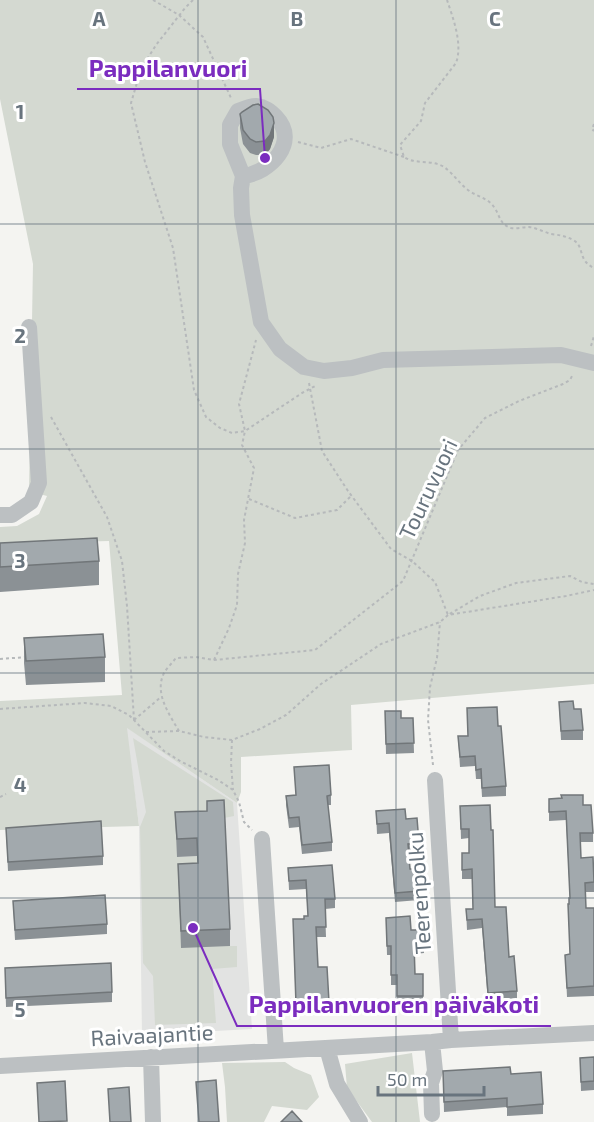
<svg xmlns="http://www.w3.org/2000/svg" width="594" height="1122" viewBox="0 0 594 1122" font-family="'Exo 2',sans-serif">
	<style>
		.built { fill: #e2e3e2 }
		.green { fill: #d4d9d1 }
		.lines { fill: none; stroke-linecap: round; stroke-linejoin: round }
		.path { stroke: #b6b9bb; stroke-width: 2; stroke-dasharray: 3 3; stroke-linecap: butt }
		.minor { stroke: #bcc0c2; stroke-width: 16 }
		.wall { fill: #8b9195 }
		.shaded-wall { fill: #717679 }
		.building { fill: #a2a9ad; stroke: #717679; stroke-width: 1.5 }
		.grid { fill: none; stroke: #68747e; stroke-width: 1.5; stroke-opacity: 0.55 }
		.labels { text-anchor: middle; stroke-width: 6; stroke-linejoin: round; paint-order: stroke }
		.street-label { font-size: 22px; fill: #68747e; stroke: #fff }
		.grid-label { font-size: 20px; text-anchor: middle; font-weight: bold; fill: #68747e; stroke: #fff; stroke-width: 6; stroke-linejoin: round; paint-order: stroke }
		.leader { fill: none; stroke: #7b2cbf; stroke-width: 2 }
		.callout-dot { fill: #7b2cbf; stroke: #fff; stroke-width: 2 }
		.callout-label { font-size: 24px; text-anchor: middle; font-weight: bold; fill: #7b2cbf; stroke: #fff; stroke-width: 6; stroke-linejoin: round; paint-order: stroke }
	</style>
	<rect width="100%" height="100%" fill="#f4f4f1"/>
	<path class="built" d="M126,727l111,76 15,226 -110,6 -3,-209z"/>
	<path class="green" d="M0,0h594v684l-243,21 1,45 -111,7v35l-4,11 -110,-75 12,98 -139,4v-129l122,-6 -13,-154 -109,3v-17l17,-1 22,-12 8,-18 -18,-5 4,-227 -33,-165z
		M133,738l100,64 1,14 -10,2 -47,39 20,-1 1,25 32,65h7v21l-25,2 4,54 -61,2 -2,-49 -10,-13 -3,-136 6,-15z
		M412,1053l8,69h-48l-25,-34 -2,-24z
		M285,1062l9,6 17,7 8,22 -12,13 -35,-4 -8,16h-37l-2,-35 -3,-24z"/>
	<g class="lines">
		<path class="path" d="M153,0l26,15 24,22 28,61
			M193,0l-8,8 -29,37 -15,24 -10,34 14,59 28,86 21,142 12,27 14,11 12,5 13,-2 57,-38 15,-8
			M447,0c6,18 16,44 9,63l-31,40 -4,18 -21,24 4,12c12,8 27,2 40,10 10,7 17,19 27,25 8,5 18,7 23,15 6,8 5,17 17,21 5,1 12,-1 18,-1 8,1 15,5 22,7 8,1 15,2 22,6 12,6 4,20 21,28
			M594,124l-2,5 2,2
			M298,142l23,6 30,-9 53,18
			M591,346l3,-10
			M309,383l13,68 26,40 43,58 21,12 23,21 13,33 32,-19 36,-13 54,-7 12,6 12,2
			M51,417l56,100 15,44 5,45 7,114
			M249,499l46,19 42,-8 14,-14
			M0,659l27,-2
			M214,660l15,-32 8,-23 1,-31 7,-31 -1,-23 10,-52 -12,-23 3,-14 -6,-27 17,-64
			M0,709l85,-6 26,3 18,9 35,36 16,10 38,19 15,10 6,12 5,20 8,8
			M134,720l27,-23
			M179,731c-10,-17 -25,-38 -15,-58 3,-5 8,-10 12,-15l20,-1 18,3 101,-10 88,-69 55,-131 27,-32 34,-17 44,-17 7,-4 3,-6
			M146,732l33,-1 25,6 28,3 28,-11 26,-14 35,-31 60,-40 59,-22 8,-7 118,-19 28,-6
			M232,740l-1,23 2,27
			M433,765l-5,-45 2,-33 7,-29 3,-36
			M0,797l6,-3"/>
		<path class="minor" d="M243,176c27,-3 57,-34 33,-59 -6,-6 -11,-10 -20,-11 -6,0 -13,3 -18,5l-8,14v19l13,32 -2,12 1,27 19,107 19,27 24,18 20,4 28,-3 31,-8 178,-5 33,8
			M0,515h12l19,-13 8,-19 -10,-156
			M435,780l16,260
			M262,839l14,211
			M432,1042l3,29 -4,12 1,31
			M327,1048l10,36 23,38
			M151,1057l2,65
			M0,1066l432,-24 19,-2 143,-7"/>
	</g>
	<path class="wall" d="M240,114l34,23 -4,12 -5,6h-9l-6,-2 -7,-9 -3,-16z
		M0,543l99,18v24l-99,7z
		M24,638l81,19v25l-79,3 -2,-22z
		M559,702l15,7 9,21v10h-22z
		M467,708l31,18 8,60v10l-24,1 -1,-18h-5l-1,-13 -15,1 -2,-31h10z
		M385,711l16,7h12l1,35 -28,1z
		M294,767l37,28v10h-3l4,37v9l-30,3 -3,-27 -10,1 -3,-23v-9l10,-1z
		M561,795l22,10 10,28v9h-12v16l13,22v12h-9l1,16h8v88l-27,1 -2,-42 5,-1 -2,-50h1l1,-6 -4,-78 -17,1v-22l12,-1z
		M207,801l23,128v17l-49,2 -3,-84 20,-1 -1,-7 -20,1 -2,-45 32,-1z
		M490,805l5,102 14,50 8,34v9l-29,2 -6,-74 -15,2 -1,-21h7l-1,-30h-10v-26h7v-15l-8,1 -1,-33z
		M376,811l30,8 13,24v9l-10,1 1,16 9,22v9l-24,2 -6,-69 -12,1z
		M6,828l97,28v9l-95,6z
		M288,868l47,31v9l-10,1 1,28h-10l2,30 11,35v9l-33,3 -3,-95h11l4,-3 -2,-27 -17,1z
		M13,901l94,23v10l-92,6z
		M386,918l25,12 13,14v9l-9,1v20h8v31h-26v-20h-6v-30h-4z
		M5,968l107,24v10l-106,5z
		M594,1057v33l-13,1 -1,-33z
		M443,1071l68,3 32,30v10l-36,2v-9l-63,5z"/>
	<path class="shaded-wall" d="M274,123v14l-4,12 -5,6v-14z"/>
	<path class="building" d="M258,104l10,6 5,7 1,6 -4,12 -5,6 -9,1 -6,-3 -7,-9 -3,-16 2,-2 11,-7z
		M97,538l2,23 -99,6v-24z
		M103,634l2,23 -79,4 -2,-23z
		M573,701l1,8h7l2,21 -22,1 -2,-29z
		M497,707l1,19h3l5,60 -24,2 -1,-19 -5,1 -1,-14 -15,1 -2,-21h10l-1,-28z
		M385,711h16v7h12l1,25 -28,1z
		M329,765l2,30 -4,1 5,46 -30,3 -3,-28 -10,1 -3,-22 10,-1 -2,-28z
		M561,795h22v10h8l2,28h-13l1,25 12,-1 1,25 -9,1 1,25h8v78l-27,2 -2,-33 5,-1 -2,-50h1v-6h1l-4,-87 -17,1v-13l13,-1z
		M224,800l6,129 -49,2 -3,-67 20,-1 -1,-25 -20,1 -2,-27 32,-1v-10z
		M490,805l1,25h2l2,77h11l3,50 5,-1 3,35 -29,2 -6,-74 -15,1 -1,-11h7l-1,-40 -10,1v-17h7v-24h-8l-1,-23z
		M405,809l1,10 11,-1 2,25 -11,1 2,25h8l1,22 -24,2 -6,-70 -12,1 -1,-13z
		M101,821l2,35 -95,6 -2,-34z
		M332,865l3,34h-10l1,28h-10l2,40h9l2,35 -33,2 -3,-85h11v-3h4l-2,-36 -17,1 -1,-13z
		M105,895l2,29 -92,6 -2,-29z
		M410,916l1,14h12l1,14h-10l1,30h8v22h-26v-21h-6v-29h-4l-1,-28z
		M111,963l1,29 -106,6 -1,-30z
		M594,1057v24l-13,1 -1,-24z
		M510,1067l1,7 30,-2 2,32 -36,3v-9l-63,4 -1,-31z
		M216,1080l3,42h-20l-3,-40z
		M65,1081l2,40 -28,1 -2,-39z
		M129,1087l2,35h-21l-2,-33z
		M292,1111l10,11h-21z"/>
	<path class="grid" d="M198,0v1122M396,0v1122M0,224h594M0,449h594M0,673h594M0,898h594"/>
	<g class="labels">
		<g class="street-label">
			<text transform="translate(428 489) rotate(-65)" y="8">Touruvuori</text>
			<text transform="translate(419 893) rotate(-94)" y="8">Teerenpolku</text>
			<text transform="translate(152 1035) rotate(-3)" y="8">Raivaajantie</text>
		</g>
	</g>
	<g class="grid-label">
		<text x="99" y="26">A</text>
		<text x="297" y="26">B</text>
		<text x="495" y="26">C</text>
		<text x="20" y="119">1</text>
		<text x="20" y="343">2</text>
		<text x="20" y="568">3</text>
		<text x="20" y="792">4</text>
		<text x="20" y="1017">5</text>
	</g>
	<path class="leader" d="M265 158L260 89H77M193 928L237 1026H551"/>
	<g class="callout-dot">
		<circle cx="265" cy="158" r="6"/>
		<circle cx="193" cy="928" r="6"/>
	</g>
	<g class="callout-label">
		<text x="168" y="77">Pappilanvuori</text>
		<text x="394" y="1013">Pappilanvuoren päiväkoti</text>
	</g>
	<path d="M378 1086v9h106v-9" fill="none" stroke="#68747e" stroke-width="3"/>
	<text x="387" y="1086" font-size="18" fill="#68747e" stroke="#ffffff" stroke-width="4.5" paint-order="stroke">50 m</text>
</svg>
